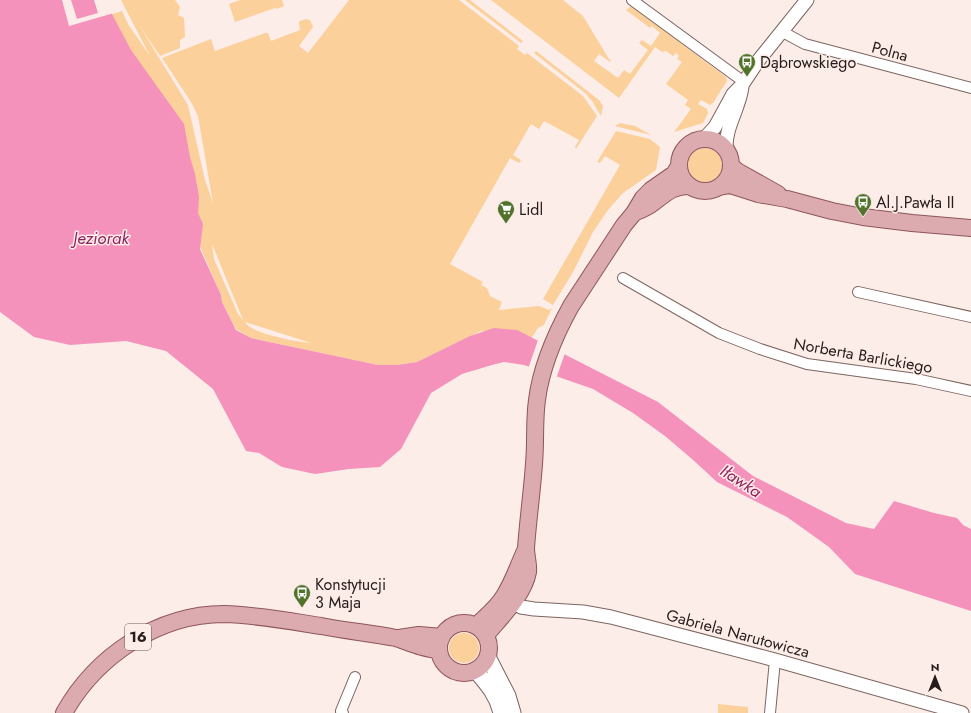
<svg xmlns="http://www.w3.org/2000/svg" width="971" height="713" viewBox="0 0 971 713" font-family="Jost,sans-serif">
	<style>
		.green { fill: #fbd09b; fill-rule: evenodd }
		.water { fill: #f492bc }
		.pier { fill: #fdede9 }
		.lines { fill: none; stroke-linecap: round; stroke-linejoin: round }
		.minor-casing { stroke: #7c6560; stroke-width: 12 }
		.tertiary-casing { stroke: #7c6560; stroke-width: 15 }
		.secondary-casing { stroke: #7c6560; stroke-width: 17 }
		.primary-casing { stroke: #8d555a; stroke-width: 18 }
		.minor { stroke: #fff; stroke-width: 10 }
		.tertiary { stroke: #fff; stroke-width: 13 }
		.secondary { stroke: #fff; stroke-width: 15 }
		.primary { stroke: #dcabb0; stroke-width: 16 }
		.labels { text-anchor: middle; stroke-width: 3; stroke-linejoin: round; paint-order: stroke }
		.shield { fill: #fdede9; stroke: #665b59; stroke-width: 1 }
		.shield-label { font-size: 15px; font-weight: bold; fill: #261d1b }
		.street-label { font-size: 16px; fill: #261d1b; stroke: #fdede9 }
		.poi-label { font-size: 16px; fill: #261d1b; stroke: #fdede9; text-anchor: start }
		.water-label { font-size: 17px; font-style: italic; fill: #91205c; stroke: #fdede9 }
	</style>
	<rect width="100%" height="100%" fill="#fdede9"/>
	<path class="green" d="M121,0h7v3v-3h47l5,7 -2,8 6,3 1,19 -5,3v8l-20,8 -21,-31 49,80 17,75 8,23 -15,-87 -7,-14 -29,-44 49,-19 4,12 50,-18h3l3,8 29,-11 -1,-7 1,-2 6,-2 4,1 3,7 -14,19 9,7 41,-53h110l60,46 -2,3 8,6 2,-2 56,43 14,20 -21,33 -1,-2 4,-7 -35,-19 -5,8 -8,-5 -18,31 8,5 -2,3 -9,-5 -60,106 33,18 -2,3 6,3 3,8 12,6 -3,8 40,-4 10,4 3,-2 -8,17 -6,3 -7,11 -4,-4 -46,-4 -64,31 -20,3h-19l-127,-27 -15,-9 -14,-27 -1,-7 -113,-262 4,-19 10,-3 6,13 22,32zM212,244l31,76 -5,-6 -24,-55zM245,322l66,21c-13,-1 -60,-9 -66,-21z
		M240,0h42l2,6 -8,3 -1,-1 -40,14 -6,-18z
		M465,0h5l53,41 -2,2z
		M491,0h72l20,16 26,43 2,1 -1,2 -11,-8 -5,7 24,17 6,-8 6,4 18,-24 -9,-7 3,-3 9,6 9,-13 -8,-7 -2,2 -24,-18 5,-4 95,71 1,4 -14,22 -3,2 -9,-5 -3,4 9,5 1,4 -5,10 -29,9 17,-23 -6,-4 3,-5 -22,-16 16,-22 -5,-3 2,-3 -3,-3 -3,3 -7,-5 -4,1 -7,-5 -36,51z
		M536,51l63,49 4,6 -2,10 -9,-15 -7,-8 -51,-40z
		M620,123l15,3 16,9 -36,-9z
		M616,131l34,8 10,8 -4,23 -33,23 -15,17 -15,22 -20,40 -20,33 -10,-6 77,-134 -15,-9 -5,7 -3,-1z
		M688 165a17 17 0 1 1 34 0a17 17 0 1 1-34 0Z
		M449 648a15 15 0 1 1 30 0a15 15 0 1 1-30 0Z
		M718,704l30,3v6h-30z"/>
	<path class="water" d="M0,0h109l3,14 19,36 53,74 6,33 5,17 4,23 -1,16 5,11 -3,25 21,46 1,7 14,28 15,8 127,27h19l20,-3 53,-26 24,-8 23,2 141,72 95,74 93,47 28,6 20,-28 40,12 23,5 6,7 8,4v82l-116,-37 -26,-27 -42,-30 -70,-35 -25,-23 -27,-23 -32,-23 -40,-24 -69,-24 -20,-3 -12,3 -30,9 -31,19 -30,56 -21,18 -31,2 -34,5 -33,-7 -23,-14 -13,-2 -33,-62 -47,-38 -40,-10 -56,4 -36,-8 -34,-25z"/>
	<path class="pier" d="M62,0h9l6,19 21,-6 -4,-13h17l3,13 -45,13z
		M538,340l27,13 -9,26 -28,-10z"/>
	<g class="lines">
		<g class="minor-casing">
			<path id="minor" d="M632,0l112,82
				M781,31l24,13 166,44
				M623,278l96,55 41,16 47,15 109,15 55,12
				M858,292l113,25
				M343,713l-2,-2 14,-34
				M770,713l5,-53"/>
		</g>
		<g class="tertiary-casing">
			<path id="tertiary" d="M704,139l11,-12 18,-33 9,-9 16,-24 49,-61
				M726,150c-1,-24 13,-40 16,-63
				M505,599l16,8 13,2 49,3 28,5 164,43 187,53"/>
		</g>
		<g class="secondary-casing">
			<path id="secondary" d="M488,657l20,39 5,17
				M475,670c12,14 22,25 26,43"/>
		</g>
		<g class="primary-casing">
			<path id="primary" d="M679 165a26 26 0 1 1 52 0a26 26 0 1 1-52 0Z
				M731,166l6,5 41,23
				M719,187l11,-2 28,9 29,5 45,12 31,6 49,6 59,5
				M636,212c5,-2 12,-5 17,-9 12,-9 21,-18 37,-17
				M439 648a25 25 0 1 1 50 0a25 25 0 1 1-50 0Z
				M476,626c10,-10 21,-18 28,-30 9,-14 14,-30 21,-45
				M486,635c14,-17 38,-40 42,-63 1,-7 -2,-16 -2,-24 2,-28 6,-56 8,-84 2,-22 0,-43 3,-64 4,-32 18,-65 34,-94l53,-81 10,-12 9,-15 8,-8 23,-16 5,-8
				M399,638l20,-3 23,2
				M64,713c32,-57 94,-99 160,-99 33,1 65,7 97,12 25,5 50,7 75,12 7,2 13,5 20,7 7,3 16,4 23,6"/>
		</g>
		<use href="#minor" class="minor"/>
		<use href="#tertiary" class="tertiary"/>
		<use href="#secondary" class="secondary"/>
		<use href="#primary" class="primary"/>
	</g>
	<defs>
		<g id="bus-pin" transform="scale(0.9)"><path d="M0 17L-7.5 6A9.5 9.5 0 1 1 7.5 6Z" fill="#51732b" stroke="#fdede9"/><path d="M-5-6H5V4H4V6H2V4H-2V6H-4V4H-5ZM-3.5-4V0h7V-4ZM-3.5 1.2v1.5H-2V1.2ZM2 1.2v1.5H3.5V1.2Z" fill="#fff"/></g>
		<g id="supermarket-pin" transform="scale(0.9)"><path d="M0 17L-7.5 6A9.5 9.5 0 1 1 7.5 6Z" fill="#51732b" stroke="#fdede9"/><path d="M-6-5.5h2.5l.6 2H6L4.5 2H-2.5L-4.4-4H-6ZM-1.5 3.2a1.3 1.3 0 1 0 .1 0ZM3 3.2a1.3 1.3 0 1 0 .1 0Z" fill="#fff"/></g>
	</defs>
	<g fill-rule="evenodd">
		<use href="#bus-pin" x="747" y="62"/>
		<use href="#bus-pin" x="863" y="202"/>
		<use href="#supermarket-pin" x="506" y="209"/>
		<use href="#bus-pin" x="302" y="593"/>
	</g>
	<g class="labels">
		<rect class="shield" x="125" y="624" width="26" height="26" rx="3"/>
		<g class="shield-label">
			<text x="138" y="642">16</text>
		</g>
		<g class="street-label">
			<text transform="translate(890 51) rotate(15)" y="6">Polna</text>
			<text transform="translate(863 355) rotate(10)" y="6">Norberta Barlickiego</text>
			<text transform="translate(738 633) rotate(15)" y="6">Gabriela Narutowicza</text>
		</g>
		<g class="poi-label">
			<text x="760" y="68">Dąbrowskiego</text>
			<text x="876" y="208">Al.J.Pawła II</text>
			<text x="519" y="215">Lidl</text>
			<text x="315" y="590">Konstytucji<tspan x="315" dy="18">3 Maja</tspan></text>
		</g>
		<g class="water-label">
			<text x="101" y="244">Jeziorak</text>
			<text transform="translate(741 481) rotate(33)" y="6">Iławka</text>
		</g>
	</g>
	<g transform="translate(935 677)" stroke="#fdede9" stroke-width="3" paint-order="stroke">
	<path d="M0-3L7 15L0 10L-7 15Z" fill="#261d1b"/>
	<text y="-6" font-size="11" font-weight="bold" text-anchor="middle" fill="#261d1b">N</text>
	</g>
</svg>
